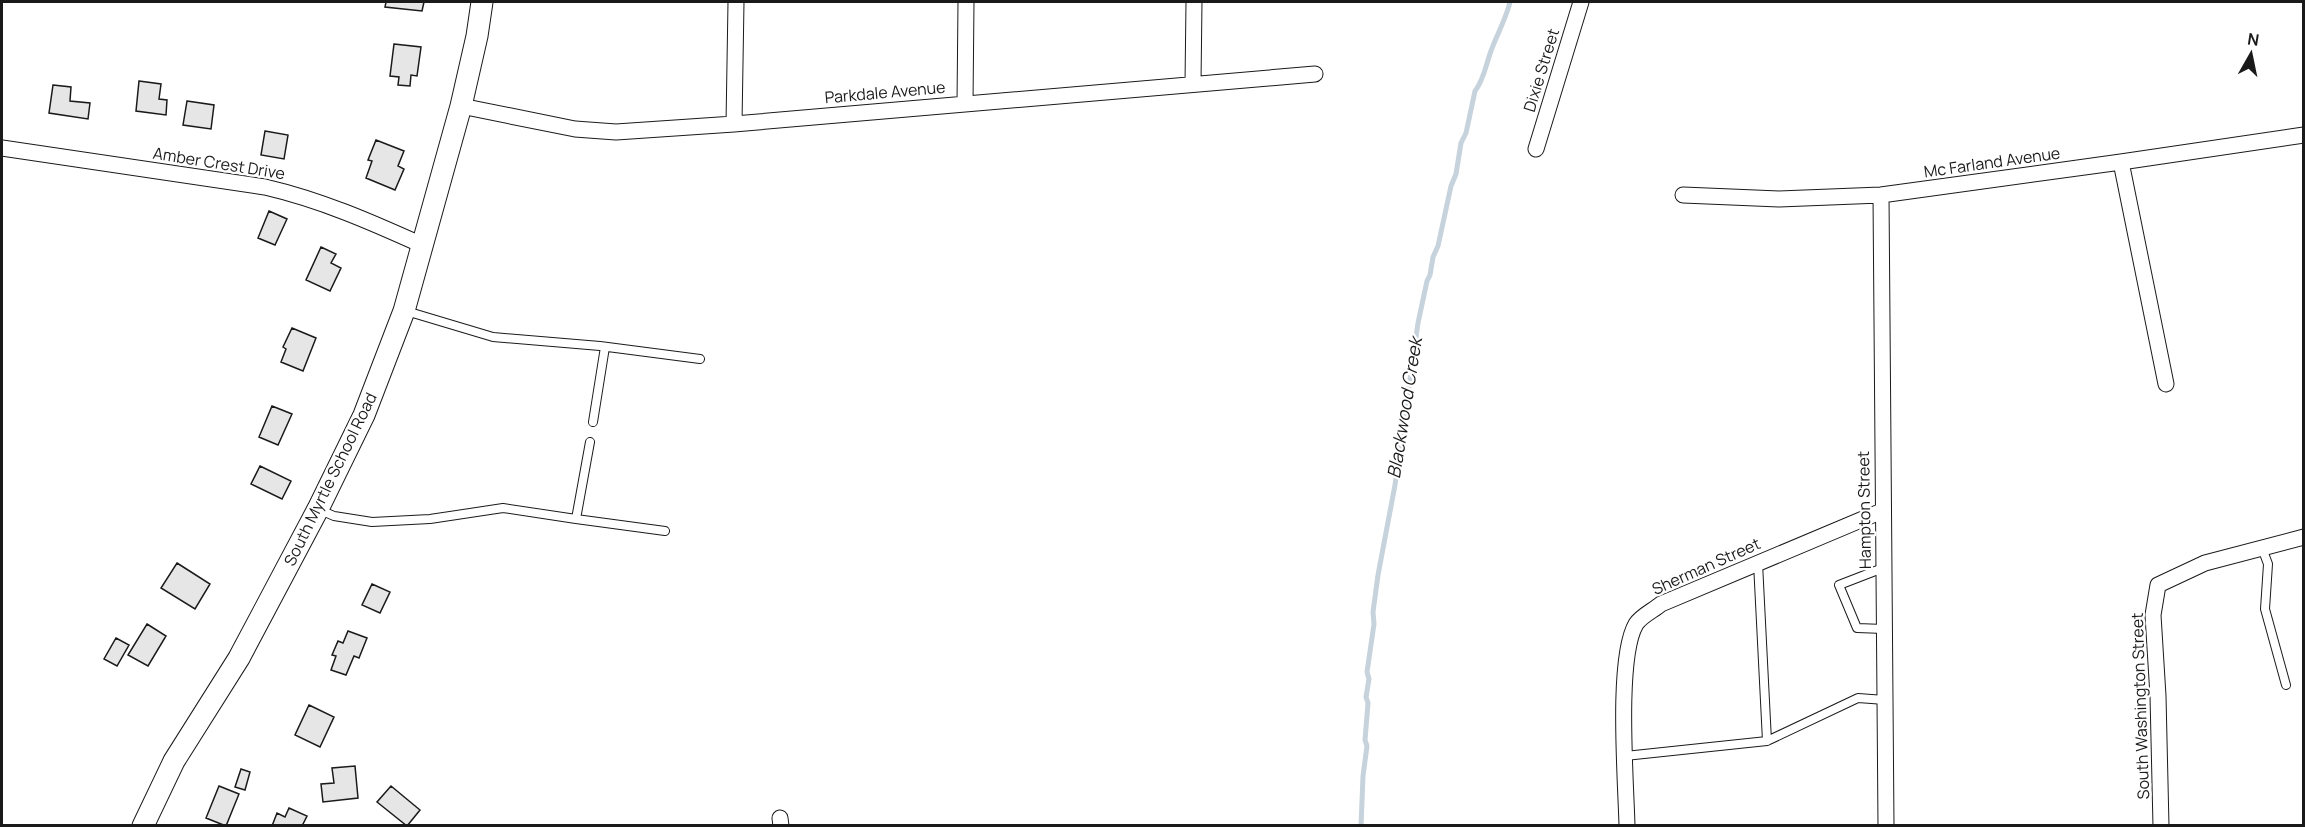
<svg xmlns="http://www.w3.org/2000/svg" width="2305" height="827" viewBox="0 0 2305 827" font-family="Manrope,sans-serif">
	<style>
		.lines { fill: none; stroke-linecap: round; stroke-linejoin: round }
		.stream { stroke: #c6d2dc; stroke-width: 5 }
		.building { fill: #e6e6e6; stroke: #1a1a1a; stroke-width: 1.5 }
		.service-casing { stroke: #1a1a1a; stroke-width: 10 }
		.minor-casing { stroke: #1a1a1a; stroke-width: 17 }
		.secondary-casing { stroke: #1a1a1a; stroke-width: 23 }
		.service { stroke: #fff; stroke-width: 8 }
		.minor { stroke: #fff; stroke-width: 15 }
		.secondary { stroke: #fff; stroke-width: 21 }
		.labels { text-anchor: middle; stroke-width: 4.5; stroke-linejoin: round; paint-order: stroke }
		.street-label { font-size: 16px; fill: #1a1a1a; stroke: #fff }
		.water-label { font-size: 18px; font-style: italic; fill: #1a1a1a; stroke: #fff }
	</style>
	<rect width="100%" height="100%" fill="#fff"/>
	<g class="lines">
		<path class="stream" d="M1361,826l2,-50 4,-30 -2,-6 3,-37 -2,-6 3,-18 -2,-7 7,-48 -1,-12 5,-37 17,-90 23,-162 9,-42 3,-6 3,-18 5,-11 13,-60 5,-12 5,-31 5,-10 9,-42c9,-11 11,-27 16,-40 6,-17 15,-32 19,-49"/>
	</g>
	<path class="building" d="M386,2h38l-2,9 -37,-4z
		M394,44l27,3 -4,29 -6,-1 -1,11 -12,-1 1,-8 -9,-1z
		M139,81l22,3 -2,15 8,1 -1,15 -30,-4z
		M53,85l18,2 -1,14 20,2 -2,16 -39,-6z
		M187,101l27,4 -3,24 -28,-4z
		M265,131l23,4 -4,24 -23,-4z
		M376,140l28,11 -6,15 6,3 -9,21 -29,-12 6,-17 -4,-1z
		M269,211l18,8 -12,26 -17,-7z
		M321,247l15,7 -5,9 10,5 -11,23 -24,-11z
		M292,328l24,10 -13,33 -22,-9 5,-13 -3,-2z
		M272,406l20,8 -14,31 -19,-8z
		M260,466l31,15 -9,18 -31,-15z
		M177,563l33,21 -15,25 -34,-21z
		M372,584l18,8 -10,21 -18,-8z
		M147,624l19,12 -18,30 -20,-11z
		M348,631l19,7 -8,20 -5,-2 -8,19 -15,-5 5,-14 -4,-1 6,-14 5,2z
		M116,638l13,7 -12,21 -13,-7z
		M309,705l25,12 -14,30 -25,-12z
		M355,766l3,32 -35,4 -2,-18 13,-1 -2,-15z
		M241,769l9,3 -5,18 -10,-3z
		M219,786l20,8 -13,32 -20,-8z
		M391,786l29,24 -13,16 -30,-24z
		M289,808l18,8 -5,10h-30l5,-13 8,4z"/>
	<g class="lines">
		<g class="service-casing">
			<path id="service" d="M406,311l87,26 107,9 100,13
				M593,422l12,-75
				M320,510l14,6 38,6 58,-3 73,-11 73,11 14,-77
				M576,519l89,12
				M2262,548l6,16 -3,45 21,76
				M1758,563l9,178
				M1883,568l-44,17 18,43 27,1
				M1625,756l142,-15 91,-43 27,2"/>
		</g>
		<g class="minor-casing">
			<path id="minor" d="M1193,83l1,-81
				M965,103l1,-101
				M461,106l114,23 41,3 118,-8 581,-50
				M734,124l2,-122
				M2,148l263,39c56,13 106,35 157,58
				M1536,149l45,-147
				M2121,162l45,222
				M1683,195l96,4 102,-4 240,-33 183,-27
				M1881,195l5,631
				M780,818l1,8
				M1627,826c-1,-44 -11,-168 9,-202 5,-8 18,-14 25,-20l221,-93
				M2161,826l-3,-130 -5,-81 5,-30 47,-22 99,-26"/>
		</g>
		<g class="secondary-casing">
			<path id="secondary" d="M143,826l31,-65 65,-103 79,-149 46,-94 40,-104 57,-205 16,-70 5,-34"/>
		</g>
		<use href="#service" class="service"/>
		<use href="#minor" class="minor"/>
		<use href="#secondary" class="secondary"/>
	</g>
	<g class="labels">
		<g class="street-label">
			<text transform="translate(1541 70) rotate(-73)" y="6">Dixie Street</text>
			<text transform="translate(885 92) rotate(-5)" y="6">Parkdale Avenue</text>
			<text transform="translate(1992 162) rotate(-8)" y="6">Mc Farland Avenue</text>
			<text transform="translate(219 163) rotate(9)" y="6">Amber Crest Drive</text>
			<text transform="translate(330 479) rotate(-64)" y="6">South Myrtle School Road</text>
			<text transform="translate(1864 510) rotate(-91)" y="6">Hampton Street</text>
			<text transform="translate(1706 566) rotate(-24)" y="6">Sherman Street</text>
			<text transform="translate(2140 706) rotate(-92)" y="6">South Washington Street</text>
		</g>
		<g class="water-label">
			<text transform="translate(1405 408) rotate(-81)" y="6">Blackwood Creek</text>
		</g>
	</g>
	<rect width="2305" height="827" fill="none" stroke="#1a1a1a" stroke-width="6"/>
	<g transform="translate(2251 54) rotate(9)" stroke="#ffffff" stroke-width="4.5" paint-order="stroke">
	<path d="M0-4.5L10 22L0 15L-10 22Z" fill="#1a1a1a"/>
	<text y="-9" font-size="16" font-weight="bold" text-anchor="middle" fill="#1a1a1a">N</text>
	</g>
</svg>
